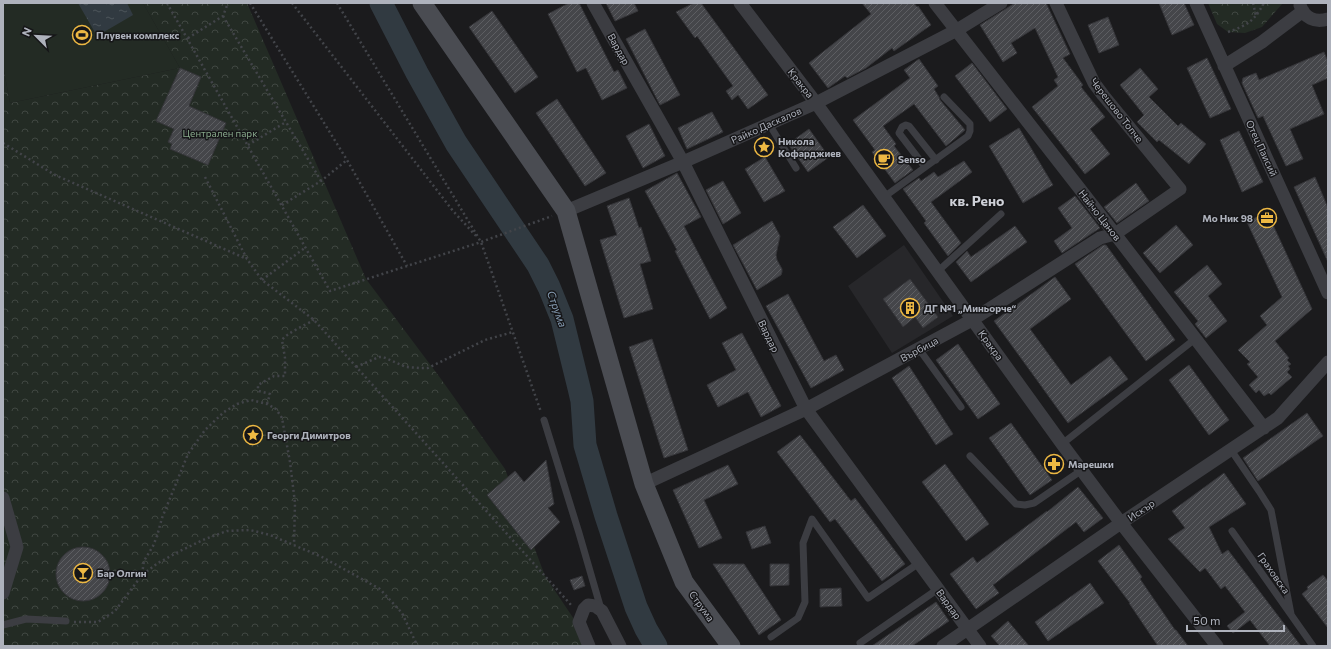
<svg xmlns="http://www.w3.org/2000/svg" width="1331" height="649" viewBox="0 0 1331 649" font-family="Commissioner,sans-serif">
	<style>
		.built { fill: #27272a }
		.grass { fill: #232b24 }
		.park { fill: url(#park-crowns) }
		.water { fill: url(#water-ripples) }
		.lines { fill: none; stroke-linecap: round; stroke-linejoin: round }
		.river { stroke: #313a41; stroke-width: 23 }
		.building { fill: url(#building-hatch); stroke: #353539 }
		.path { stroke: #424449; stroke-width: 2.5; stroke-dasharray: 2 3; stroke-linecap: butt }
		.lane { stroke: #3c3d42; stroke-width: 7 }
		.street { stroke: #3c3d42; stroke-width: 13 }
		.secondary { stroke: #4a4c52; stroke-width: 19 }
		.labels { text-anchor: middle; stroke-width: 3; stroke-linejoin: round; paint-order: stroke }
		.poi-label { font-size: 10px; font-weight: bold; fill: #aeb2bc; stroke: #161618; text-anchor: start }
		.street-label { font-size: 10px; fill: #aeb2bc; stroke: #161618 }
		.park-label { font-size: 10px; fill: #86a689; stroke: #161618 }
		.water-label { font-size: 11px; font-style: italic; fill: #879eb5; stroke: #161618 }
		.district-label { font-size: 14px; font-weight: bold; fill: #cfd1d8; stroke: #161618 }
	</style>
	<defs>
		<pattern id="park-crowns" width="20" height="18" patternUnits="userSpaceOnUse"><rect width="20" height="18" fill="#232b24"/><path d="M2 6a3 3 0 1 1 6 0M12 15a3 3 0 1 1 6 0" fill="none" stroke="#404742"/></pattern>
		<pattern id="water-ripples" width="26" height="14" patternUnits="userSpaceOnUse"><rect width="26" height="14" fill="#313a41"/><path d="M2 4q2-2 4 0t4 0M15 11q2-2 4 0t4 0" fill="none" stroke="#4c545a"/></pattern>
		<pattern id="building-hatch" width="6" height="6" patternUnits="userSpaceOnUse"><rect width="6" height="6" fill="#45464a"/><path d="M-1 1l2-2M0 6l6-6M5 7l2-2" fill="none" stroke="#5d5e62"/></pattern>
	</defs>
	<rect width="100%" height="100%" fill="#1b1b1d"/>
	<path class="built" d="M904,245l49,71 -61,37 -44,-67z"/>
	<path class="grass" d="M3,3h140l37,65 -170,35 -7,-37z"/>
	<path class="park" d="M143,3h104l119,276 75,100 64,90 40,107 37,55 7,15h-586v-580l7,37 170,-35z
		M1208,3h75l-21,24 -17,6 -17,-1 -11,-8z"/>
	<path class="water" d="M78,3h49l6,12 -36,21z"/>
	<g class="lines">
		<path class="river" d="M381,3l36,70 39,70 82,122 11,22 13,32 17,69 3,13 3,44 21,71 30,91 10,22 10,17"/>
	</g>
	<path class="building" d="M569,3h10l35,69 4,-2 9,18 -25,12 -16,-32 -9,4 -29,-58z
		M606,3h28l4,8 -23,10z
		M694,3h7l67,92 -20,14 -10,-14 -6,5 -6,-9 7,-5 -36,-50 -2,2 -19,-26z
		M862,3h52l3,4 1,-1 13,19 -37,26 -2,-3 -26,20 -19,10 -2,-2 -17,12 -19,-25 62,-49z
		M1015,3h31l24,51 -7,4 20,27 -2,2 24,30 -15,12 20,25 -25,20 -53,-67 26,-21 -4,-6 4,-3 -23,-49 -24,15 6,10 -14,9 -23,-37z
		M1159,3h25l10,22 -22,10z
		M492,11l46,66 -23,16 -46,-66z
		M1108,17l11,28 -20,8 -11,-28z
		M645,29l35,66 -20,10 -34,-66z
		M1324,52l4,10v16l-16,7 12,29 -34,15 13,30 -17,7 -23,-50 -5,2 -16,-35 1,-5 13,-5 3,7z
		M1207,58l24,51 -21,9 -23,-50z
		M919,59l19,27 -4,3 5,8 1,3 25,30 -19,16 -32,-42 -31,22 13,18 -2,2 19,24 -18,13 -23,-31 3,-2 -22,-30 57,-42 -6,-8z
		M972,63l35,46 -17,13 -35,-46z
		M180,68l21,9 -12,29 37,17 -18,42 -38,-16 2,-5 -4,-2 6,-13 -18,-8z
		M1140,68l18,21 -9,8 29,29 3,-3 25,21 -17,20 -30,-24 -2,2 -20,-20 7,-7 -24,-30z
		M557,99l49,74 -21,13 -49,-73z
		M712,112l11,20 -36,17 -9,-21z
		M649,124l16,32 -22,12 -17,-32z
		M1019,128l34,57 -30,18 -34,-57z
		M809,129l20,28 -21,15 -20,-28z
		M1239,131l24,51 -21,10 -22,-52z
		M765,157l20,34 -21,11 -19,-33z
		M964,161l8,11 -41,30 30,41 -13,13 -24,-33 2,-2 -23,-32 16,-11 2,3 13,-9 4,5z
		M677,173l24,44 -17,9 43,82 -17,11 -35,-68 2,-1 -32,-59z
		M1315,177l13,31v54l-34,-75z
		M723,181l18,32 -18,11 -17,-34z
		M1136,183l13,18 -32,22 -13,-16z
		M1075,196l25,32 -38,25 -8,-12 18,-13 -14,-20z
		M629,198l10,30 2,-1 10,34 -11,3 13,45 -29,9 -24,-78 17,-5 -10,-29z
		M863,205l23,31 -29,22 -24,-31z
		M1267,212l45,97 -37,32 14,17 -2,2 4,4 -3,2 2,3 -3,3 5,5 -21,18 -2,-2 -5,3 -5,-6 -3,3 -7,-8 9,-8 -11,-13 3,-2 -12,-12 29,-25 -7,-9 22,-19 -35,-75z
		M772,221l8,15 -4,19 1,5 5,9v3l-1,3 -24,15 -24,-45z
		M1176,225l17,20 -33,28 -17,-20z
		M1015,226l12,16 -56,40 -15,-20 11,-11 4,6z
		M1103,245h3l69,95 -29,21 -71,-97z
		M1207,265l15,19 -14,12 19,25 -21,17 -11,-14 3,-3 -24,-29z
		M1055,277l16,22 -41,30 41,56 39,-29 18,23 -60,44 -74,-102z
		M910,279l28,38 -15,11 -8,-11 -12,10 -20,-28z
		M788,294l36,67 12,-6 8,15 -33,18 -45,-82z
		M742,333l39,73 -20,11 -13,-25 -30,15 -11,-22 29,-15 -14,-27z
		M652,339l36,111 -24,8 -35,-111z
		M958,344l42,60 -22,15 -42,-59z
		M1189,365l40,55 -20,15 -40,-55z
		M909,366l44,68 -17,11 -44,-67z
		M1307,413l16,23 -65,45 -15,-23z
		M1011,423l41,57 -22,15 -41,-57z
		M800,435l51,66 4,-3 50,66 -23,17 -47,-62 -5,3 -53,-70z
		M546,460l8,44 -6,4 12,14 -29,28 -44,-55 28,-24 9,11z
		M945,464l44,60 -23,17 -44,-59z
		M728,465l10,19 -34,16 18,38 -23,10 -26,-58z
		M1224,473l22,31 -37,23 13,27 6,-4 73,96h-31l-20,-26 -17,13 -6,-7 18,-14 -20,-26 -4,3 -16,-21 -5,4 -32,-33 17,-11 -13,-17z
		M1078,487l25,31 -19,14 -8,-10 -83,63 6,8 -23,16 -26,-35 23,-17 4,6 70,-52v1z
		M765,526l6,17 -19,6 -6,-17z
		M1119,545l23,32 -2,2 35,51h1l12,16h-30l-29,-43h1l-32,-42z
		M56 574a27 27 0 1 1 54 0a27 27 0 1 1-54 0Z
		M713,564h31l37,56 -22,15z
		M770,564h19v21l-19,1z
		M1323,575l5,6v47l-26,-34 6,-5 -1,-2z
		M582,576l3,10 -11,4 -4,-10z
		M1090,583l14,20 -56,38 -13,-19z
		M841,588l1,18 -22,1v-18z
		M936,602l13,19 -37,25h-40z
		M1008,621l21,25h-29l-9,-10z"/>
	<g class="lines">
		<path class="path" d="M167,3l163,288 151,-49 71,-26
			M250,3l97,157 60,106
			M292,3l161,208 24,26
			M337,3l144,239 60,170
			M1253,3l3,13
			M223,16l98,165
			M1228,32c20,-7 26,-11 36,-29
			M188,38l35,-22 5,-13
			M3,143l52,32 192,84
			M248,145l38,-23
			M205,177l42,82 15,21 52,40 258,286
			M282,205l39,-24 26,-21
			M262,280l44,-33
			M356,367l23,-10h4l23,10 14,1h8l57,-28 28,-8
			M267,404l3,-10 -11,-3 -1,-1v-5l16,-9h11v-18l-3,-18c5,-7 23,-15 32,-20
			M142,574l2,-13 9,-15 4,-10 5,-18 26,-64 17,-24 19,-18 13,-8 14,-4 16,4 9,5 6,9 8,44 5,41 -1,42
			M74,622h24l17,-11 27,-36 16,-12 22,-12 25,-12 22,-8 23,-1 20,5 52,22 58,32 22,24 14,30v3"/>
		<path class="lane" d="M769,124l27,44
			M925,167l-26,-34 3,-6 4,-2 3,1 27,34
			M884,197l84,-61 2,-5v-7l-26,-27
			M937,272l64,-58
			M919,349l42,58
			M544,420l35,113 22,76
			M1062,444l133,-105
			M1231,450l28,41 12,19 20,104
			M970,456l46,48 9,1 9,-2 48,-33
			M1232,531l81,115
			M3,625l23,-6 40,2
			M771,637l27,-19 7,-16 -2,-59 9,-24 56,79 51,-35
			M860,643l78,-54"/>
		<path class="street" d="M593,3l90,159 123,247 174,237
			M740,3l76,100 246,341 59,79 96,123
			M935,3l180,231 149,194
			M1196,3l132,290
			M1300,5c4,13 15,18 28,14
			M1224,66l38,-24 41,-31
			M566,211l117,-49 133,-59 141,-73 44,-27
			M644,484l162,-75 166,-89 128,-82 15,-4 65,-45 -77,-94 -9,-12 -38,-80
			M3,498l14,49 -14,46
			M589,646l-10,-24 5,-13 4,-4 7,1 7,5 18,35
			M943,646l178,-123 157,-105 50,-56"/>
		<path class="secondary" d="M422,3l144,208 78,273 40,98 47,64"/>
	</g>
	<defs>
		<g id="stadium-ring" transform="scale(1)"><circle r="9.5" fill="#161618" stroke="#edb843" stroke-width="1.5"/><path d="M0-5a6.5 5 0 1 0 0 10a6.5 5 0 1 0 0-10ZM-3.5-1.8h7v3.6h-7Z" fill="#edb843"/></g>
		<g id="sight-ring" transform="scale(1)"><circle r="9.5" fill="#161618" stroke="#edb843" stroke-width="1.5"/><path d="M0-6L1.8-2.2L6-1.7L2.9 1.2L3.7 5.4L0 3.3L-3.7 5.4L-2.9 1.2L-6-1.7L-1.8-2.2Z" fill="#edb843"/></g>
		<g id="cafe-ring" transform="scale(1)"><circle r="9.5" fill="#161618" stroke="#edb843" stroke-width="1.5"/><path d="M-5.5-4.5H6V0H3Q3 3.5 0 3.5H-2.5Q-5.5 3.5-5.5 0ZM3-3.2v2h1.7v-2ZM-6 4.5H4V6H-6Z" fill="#edb843"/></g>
		<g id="office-ring" transform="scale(1)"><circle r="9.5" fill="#161618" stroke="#edb843" stroke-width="1.5"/><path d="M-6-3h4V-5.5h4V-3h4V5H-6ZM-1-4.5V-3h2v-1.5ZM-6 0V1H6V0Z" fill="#edb843"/></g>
		<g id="building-ring" transform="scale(1)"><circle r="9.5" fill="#161618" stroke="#edb843" stroke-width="1.5"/><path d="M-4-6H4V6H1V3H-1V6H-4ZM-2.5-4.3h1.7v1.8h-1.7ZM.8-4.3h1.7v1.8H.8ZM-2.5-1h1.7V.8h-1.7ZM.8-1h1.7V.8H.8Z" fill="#edb843"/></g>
		<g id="pharmacy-ring" transform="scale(1)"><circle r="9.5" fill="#161618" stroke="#edb843" stroke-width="1.5"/><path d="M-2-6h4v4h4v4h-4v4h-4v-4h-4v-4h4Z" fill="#edb843"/></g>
		<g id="bar-ring" transform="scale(1)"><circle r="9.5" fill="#161618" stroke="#edb843" stroke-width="1.5"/><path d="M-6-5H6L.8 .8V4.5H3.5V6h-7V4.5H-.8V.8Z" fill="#edb843"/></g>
	</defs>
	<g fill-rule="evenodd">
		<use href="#stadium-ring" x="82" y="35"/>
		<use href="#sight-ring" x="764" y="147"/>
		<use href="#cafe-ring" x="884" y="159"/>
		<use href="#office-ring" x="1267" y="218"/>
		<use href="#building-ring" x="910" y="308"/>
		<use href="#sight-ring" x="253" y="435"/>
		<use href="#pharmacy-ring" x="1054" y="464"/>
		<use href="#bar-ring" x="83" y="573"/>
	</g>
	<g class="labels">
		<g class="poi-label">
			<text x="96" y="39">Плувен комплекс</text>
			<text x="778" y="145">Никола<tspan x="778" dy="12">Кофарджиев</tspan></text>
			<text x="898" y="163">Senso</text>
			<text x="1253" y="222" text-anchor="end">Мо Ник 98</text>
			<text x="924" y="312">ДГ №1 „Миньорче“</text>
			<text x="267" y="439">Георги Димитров</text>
			<text x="1068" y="468">Марешки</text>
			<text x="97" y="577">Бар Олгин</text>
		</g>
		<g class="street-label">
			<text transform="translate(619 49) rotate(61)" y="4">Вардар</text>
			<text transform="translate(801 83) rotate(52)" y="4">Кракра</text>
			<text transform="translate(1117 110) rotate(52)" y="4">Черешово Топче</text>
			<text transform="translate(766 125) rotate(-24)" y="4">Райко Даскалов</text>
			<text transform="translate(1262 148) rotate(65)" y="4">Отец Паисий</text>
			<text transform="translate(1100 215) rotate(52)" y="4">Найчо Цанов</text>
			<text transform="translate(769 336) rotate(64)" y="4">Вардар</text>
			<text transform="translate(991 345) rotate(54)" y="4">Кракра</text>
			<text transform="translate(919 349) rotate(-28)" y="4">Върбица</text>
			<text transform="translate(1141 510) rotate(-34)" y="4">Искър</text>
			<text transform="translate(1274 573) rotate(55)" y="4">Граховска</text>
			<text transform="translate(949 604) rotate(54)" y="4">Вардар</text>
			<text transform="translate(702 606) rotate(54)" y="4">Струма</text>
		</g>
		<g class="park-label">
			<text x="220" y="137">Централен парк</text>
		</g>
		<g class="water-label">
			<text transform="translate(557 309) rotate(70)" y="4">Струма</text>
		</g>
		<g class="district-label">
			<text x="977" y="206">кв. Рено</text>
		</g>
	</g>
	<rect width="1331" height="649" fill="none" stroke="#aeb2bc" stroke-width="8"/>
	<g transform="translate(36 36) rotate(294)" stroke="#161618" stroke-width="3" paint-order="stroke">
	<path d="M0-3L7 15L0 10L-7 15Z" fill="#aeb2bc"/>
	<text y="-6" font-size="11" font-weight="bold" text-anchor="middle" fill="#aeb2bc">N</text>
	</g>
	<path d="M1187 625v6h97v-6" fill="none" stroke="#aeb2bc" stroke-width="2"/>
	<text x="1193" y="625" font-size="12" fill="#aeb2bc" stroke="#161618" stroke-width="3" paint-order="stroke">50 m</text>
</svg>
